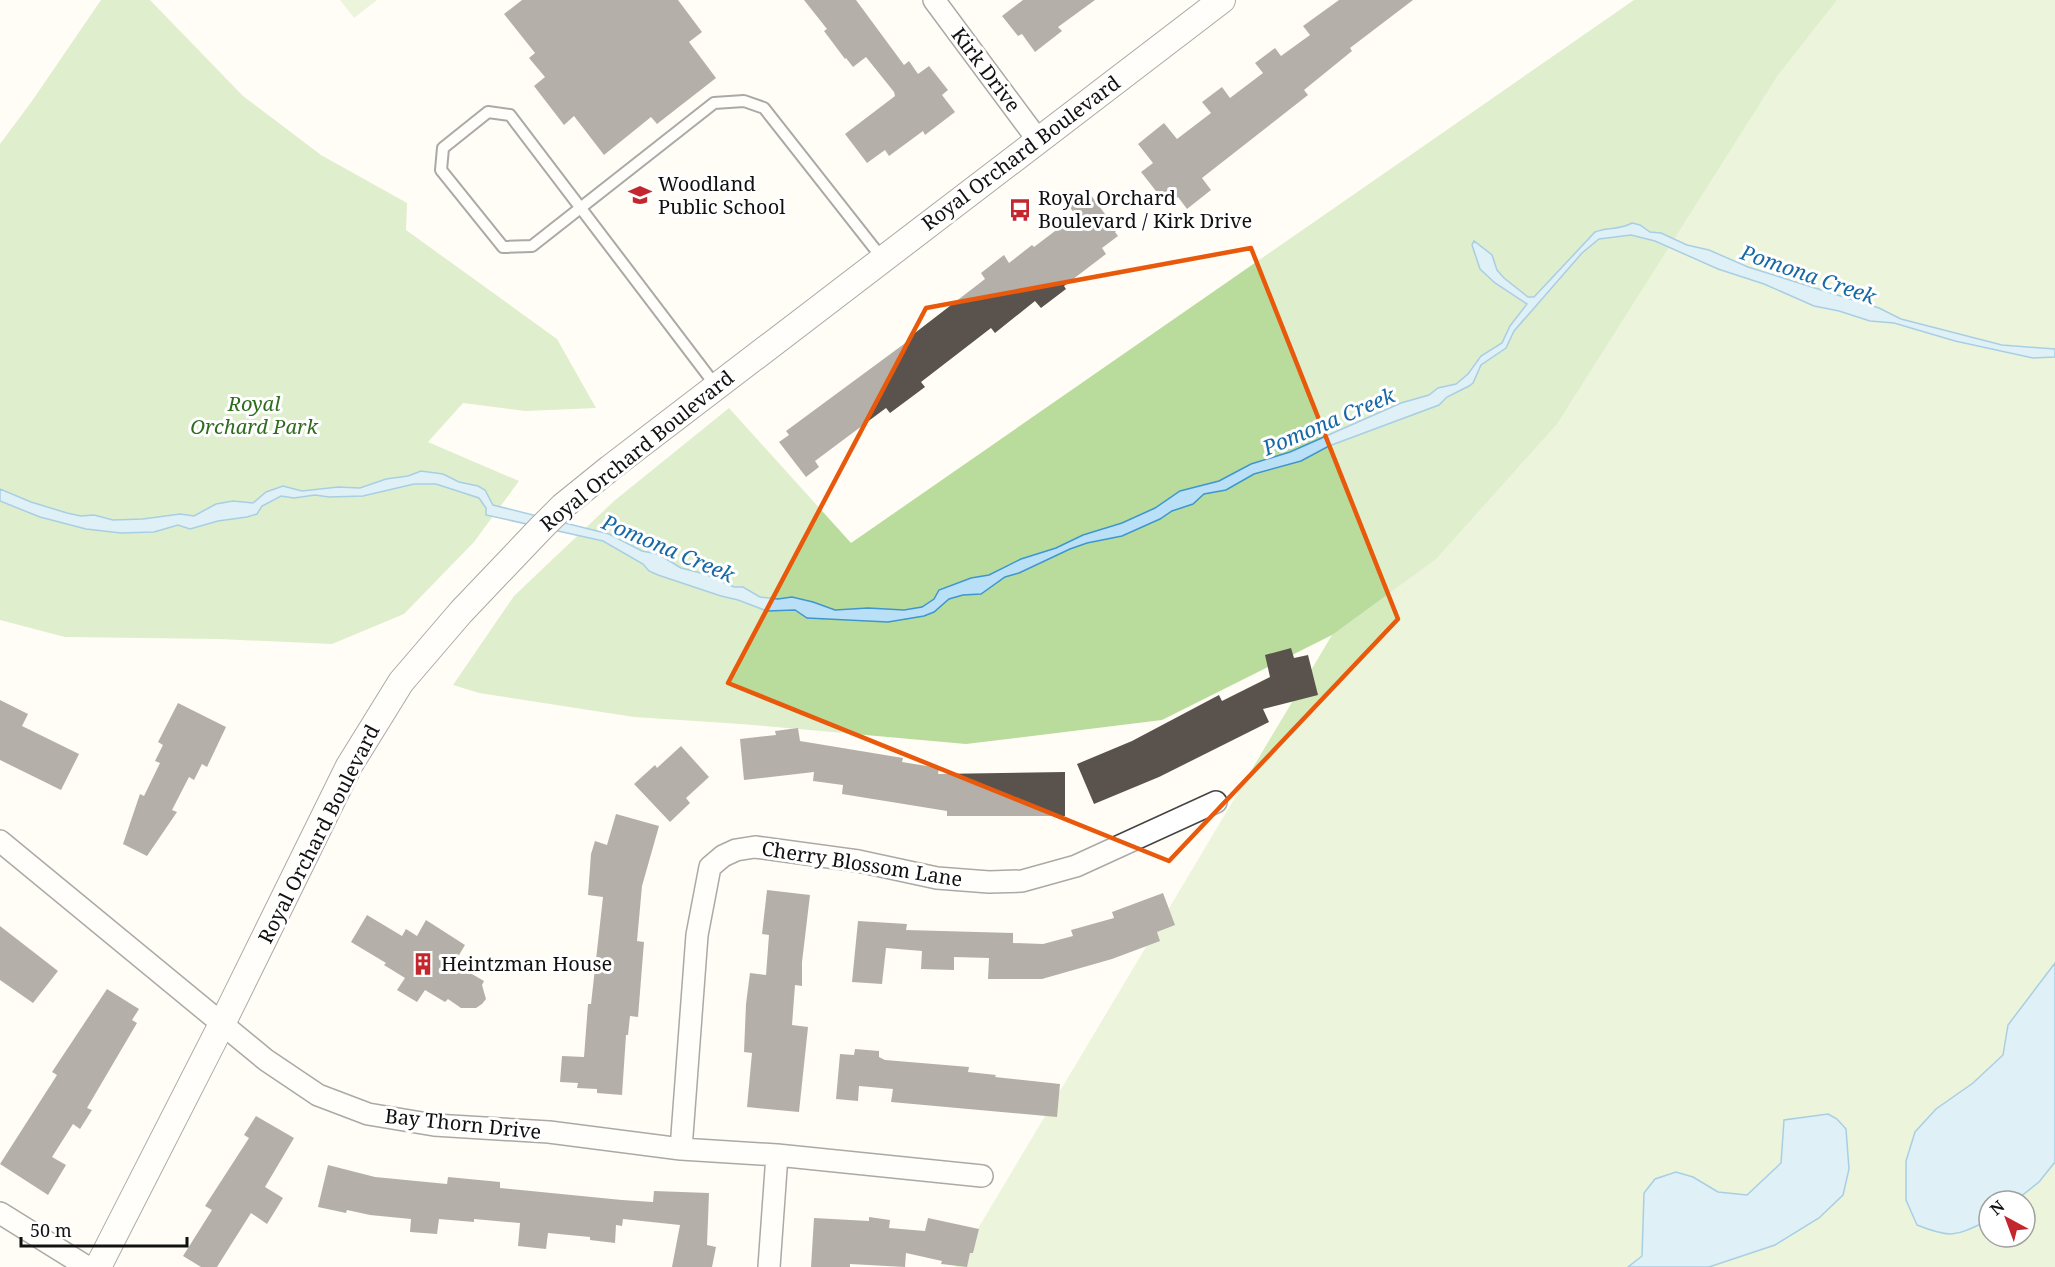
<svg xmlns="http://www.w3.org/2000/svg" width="2055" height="1267" viewBox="0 0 2055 1267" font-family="'Noto Serif',serif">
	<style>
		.green { fill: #d5ebbd; fill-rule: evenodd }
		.forest { fill: #b9dc9c }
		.water { fill: #b9e0f7; stroke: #3f96cf; stroke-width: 1.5 }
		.building { fill: #5a524d }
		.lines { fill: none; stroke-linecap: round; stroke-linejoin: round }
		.service-casing { stroke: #444; stroke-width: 14 }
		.minor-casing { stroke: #444; stroke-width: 24 }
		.tertiary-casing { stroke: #444; stroke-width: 28 }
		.service { stroke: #fff; stroke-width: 10 }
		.minor { stroke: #fff; stroke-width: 21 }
		.tertiary { stroke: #fff; stroke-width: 26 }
		.marked { fill: none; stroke: #e8590c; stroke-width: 4.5; stroke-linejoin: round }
		.labels { text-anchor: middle; stroke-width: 6; stroke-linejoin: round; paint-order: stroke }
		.street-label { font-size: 20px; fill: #111; stroke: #fff }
		.poi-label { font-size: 20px; fill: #111; stroke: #fff; text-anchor: start }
		.park-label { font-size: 20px; font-style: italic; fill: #2f6b1f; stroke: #fff }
		.water-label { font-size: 21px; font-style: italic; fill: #1768a6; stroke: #fff }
	</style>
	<rect width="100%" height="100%" fill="#fffdf5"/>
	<path class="green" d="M340,0h37l-23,18z
		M1763,0h292v1267h-1100l377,-632zM1989,1201h36v36h-36z"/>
	<path class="forest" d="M101,0h49l93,96 78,59 86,48 -1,27 151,109 39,69 -71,3 -62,-8 -35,39 91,39 -45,61 -70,72 -72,30 -113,-5 -154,-2 -65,-17v-476l32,-43z
		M1634,0h203l-59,75 -221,349 -121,135 -104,76 -170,85 -196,24 -225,-20 -107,-7 -155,-24 -26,-8 61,-89 100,-95 115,-93 122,135z"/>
	<path class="water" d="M1632,223l8,2 10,7 11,1 26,12 22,5 39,17 131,41 22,11 101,26 53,4v8l-22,1 -78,-17 -61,-18 -24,-2 -31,-10 -25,-5 -50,-22 -46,-15 -63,-28 -24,-6 -32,4 -17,14 -68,78 -8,17 -25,17 -8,18 -4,3 -22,11 -8,8 -110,41 -28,15 -47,13 -28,16 -22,4 -11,10 -21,7 -12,8 -38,17 -35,7 -17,6 -51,24 -14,4 -24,17 -18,1 -14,4 -15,13 -10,4 -36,6 -81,-4 -12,-8 -28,1 -29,-11 -17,-4 -63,-21 -9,-4 -6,-7 -40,-23 -117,-26v-7l-7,-10 -43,-14h-22l-51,12 -34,1 -14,-2 -21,3 -13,-2 -19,10 -5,8 -10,3 -29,4 -28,8 -12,-4 -24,7 -33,1 -35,-4 -46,-12 -40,-16v-12l31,13 36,11 14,3 13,-1 19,5 30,-1 37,-5 14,2 22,-12 17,-3 20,2 13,-11 17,-6 19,5 36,-4 22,1 26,-9 22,-3 13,-5 22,3 16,8 19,4 7,4 8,15 116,29 33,17 16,3 23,14 24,6 29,13h9l17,10 18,2 14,-2 21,5 22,8 33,-2 36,2 18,-3 12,-8 5,-9 32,-12 18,-3 32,-16 35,-11 27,-13 39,-12 33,-15 25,-17 39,-10 32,-17 39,-12 111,-49 28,-8 9,-7 18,-4 12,-10 13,-18 21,-13 8,-17 17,-22 -32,-21 -15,-14 -8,-24 2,-4 18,14 5,15 7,8 24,19h6l61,-65c15,-6 22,-1 37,-9z
		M2055,963v199l-16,20 -24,19h-26v19c-33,16 -37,19 -72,5l-11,-25v-39l9,-29 21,-23 37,-26 30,-28 5,-30z
		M1828,1114l9,5 9,10 3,40 -6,26 -24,23 -44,27 -66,22h-81l14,-11 2,-63 11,-14 21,-7 17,5 25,15 29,3 34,-32 3,-43z"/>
	<path class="building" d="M522,0h156l24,32 -13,10 27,36 -59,46 -6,-7 -47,38 -30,-39 -10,9 -30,-39 11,-9 -16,-19 6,-5 -31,-39z
		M804,0h52l48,65 5,-4 9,13 11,-8 19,24 -6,5 13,17 -30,23 -2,-4 -34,25 -4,-6 -18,13 -22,-29 50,-38 -1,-4 -28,-35 -13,10 -7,-9 -1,1 -21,-28 3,-2z
		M1023,0h72l-37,27 4,4 -27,21 -13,-18 -4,2 -16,-20z
		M1339,0h74l-63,48 2,3 -48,39 4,5 -106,83 9,12 -24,19 -9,-12 -11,8 -26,-33 12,-9 -15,-19 26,-21 13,16 34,-26 -9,-11 20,-15 8,11 33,-25 -8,-10 20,-15 6,8 29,-21 -7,-9z
		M1087,190l30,40 -2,2 3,4 -16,12 4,6 -42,32 2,3 -25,19 -6,-7 -40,32 -4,-5 -70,54 4,5 -35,26 -4,-5 -71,53 4,6 -13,10 -27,-35 10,-7 -3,-4 122,-90 -1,-2 78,-60 -4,-6 23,-18 5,8 23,-18 2,2 42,-32 -9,-11z
		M1291,648l3,10 14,-3 10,40 -55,14 6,13 -110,55 -65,27 -17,-40 55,-23 87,-46 3,6 48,-24 -5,-22z
		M0,700l28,14 -6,12 57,28 -18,36 -61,-30z
		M178,703l48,24 -19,40 -5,-3 -8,16 -5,-3 -17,33 5,2 -30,44 -24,-12 17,-50 4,2 16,-33 -5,-2 8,-16 -5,-3z
		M798,728l2,13 103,17 -1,4 37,6 -1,6 127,-2v44h-118v-5l-105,-17 1,-9 -30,-4 1,-9 -70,8 -4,-41 36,-4 -1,-4z
		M681,746l28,31 -23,21 4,5 -20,19 -36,-38 21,-19 2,3z
		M616,814l43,12 -17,60 -5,55 7,1 -6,75 -8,-1 -2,19h-2l-4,60 -25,-2v-4l-20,-1 1,-5 -18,-1 2,-26 22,1 4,-53h3l12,-107 -15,-2 3,-41 4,-13 12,4z
		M767,890l43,5 -8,67v24l-7,-1 -3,40 16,2 -9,85 -52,-5 5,-54 -8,-1 2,-48 4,-31 16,2 3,-40 -7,-1z
		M1163,893l12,32 -18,7 3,9 -48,18 -70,20h-54l1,-21 -35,-1v13l-33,-1 1,-18 -36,-3 -4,36 -30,-2 6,-61 49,3 -1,6 107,3v10l30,1 30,-8 -2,-6 43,-12 -2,-6z
		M367,915l35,21 4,-7 11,7 9,-16 39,25 -9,15 11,7 -2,3 19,11 -2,4 4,14 -4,5 -6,4h-15l-13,-9 -3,3 -20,-12 -8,12 -20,-12 8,-12 -21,-13 2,-2 -35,-21z
		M0,926l58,45 -25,32 -33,-23z
		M107,989l32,20 -7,11 5,3 -50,85 5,2 -12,19 -7,-5 -21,33 14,8 -18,30 -48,-31 57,-89 -5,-3z
		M855,1049l24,2v6l6,3 84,7 -1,5 28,3 -1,2 65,7 -3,33 -166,-15 2,-13 -34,-3 -1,15 -22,-2 4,-45 14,1z
		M256,1116l38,22 -29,49 18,11 -16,26 -16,-11 -34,54h-16l-18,-11 29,-46 -7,-4 44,-68 -5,-3z
		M328,1165l47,12 72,7 1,-7 52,5v6l122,12 31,2 1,-11 55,2 -2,52 9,2 -4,20h-40l8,-42 -57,-6 -1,7 -6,-1 -1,18 -25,-3v-3l-42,-4 -2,16 -28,-3 2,-23 -46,-4v3l-35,-3 -2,15 -27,-2 1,-13 -41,-4 -23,-5 -1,3 -28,-6z
		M869,1217l21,3 -1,8 36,3 3,-13 51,11 -6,24h-3l-3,14 -26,-3 1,-3 -36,-8 -1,14 -55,-3v3h-39l3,-49 55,3z"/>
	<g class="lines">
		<g class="service-casing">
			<path id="service" d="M716,386l-206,-271 -22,-3 -45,36 -2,22 62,77 29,-1 182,-143 30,-2 20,7 118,150"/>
		</g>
		<g class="minor-casing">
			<path id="minor" d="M934,0l104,140
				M0,841l266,219 52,35 50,19 66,11 115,7 132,17 96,6 205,21
				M681,1149l16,-214 13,-68 13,-11 13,-6 19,-3 103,14 79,17 52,4 33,-1 54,-15 140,-64
				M0,1213l87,54
				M769,1267l8,-112"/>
		</g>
		<g class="tertiary-casing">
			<path id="tertiary" d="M98,1267l125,-245 126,-256 52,-84 60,-70 79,-83 23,-23 47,-38 612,-468"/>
		</g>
		<use href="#service" class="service"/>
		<use href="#minor" class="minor"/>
		<use href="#tertiary" class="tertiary"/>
	</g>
	<path d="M0 0H2055V1267H0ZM1251,248l147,371 -229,242 -441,-178 198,-375z" fill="#fffdf5" fill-opacity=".55" fill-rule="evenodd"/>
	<path class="marked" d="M1251,248l147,371 -229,242 -441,-178 198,-375z"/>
	<defs>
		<g id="school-bare" transform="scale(1.8)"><path d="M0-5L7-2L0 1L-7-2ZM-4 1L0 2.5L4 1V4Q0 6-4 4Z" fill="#c4262e" stroke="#fff" stroke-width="2.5" paint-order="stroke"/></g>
		<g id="bus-bare" transform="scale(1.8)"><path d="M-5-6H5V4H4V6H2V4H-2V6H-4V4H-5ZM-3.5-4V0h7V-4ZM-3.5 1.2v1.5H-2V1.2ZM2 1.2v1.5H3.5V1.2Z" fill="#c4262e" stroke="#fff" stroke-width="2.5" paint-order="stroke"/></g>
		<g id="building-bare" transform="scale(1.8)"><path d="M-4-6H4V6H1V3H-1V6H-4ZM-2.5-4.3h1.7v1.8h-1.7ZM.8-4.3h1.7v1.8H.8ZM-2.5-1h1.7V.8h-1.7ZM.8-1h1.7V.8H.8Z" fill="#c4262e" stroke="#fff" stroke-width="2.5" paint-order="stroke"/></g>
	</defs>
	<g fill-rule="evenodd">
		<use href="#school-bare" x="640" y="195"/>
		<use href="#bus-bare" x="1020" y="210"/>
		<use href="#building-bare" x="423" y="964"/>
	</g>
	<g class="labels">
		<g class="street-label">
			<text transform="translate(986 70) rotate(53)" y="7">Kirk Drive</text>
			<text transform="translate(1021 153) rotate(-37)" y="7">Royal Orchard Boulevard</text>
			<text transform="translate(637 451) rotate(-39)" y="7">Royal Orchard Boulevard</text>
			<text transform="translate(319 834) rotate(-63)" y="7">Royal Orchard Boulevard</text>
			<text transform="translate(862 864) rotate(9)" y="7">Cherry Blossom Lane</text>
			<text transform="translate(463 1124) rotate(6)" y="7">Bay Thorn Drive</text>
		</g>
		<g class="poi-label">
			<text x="658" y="191">Woodland<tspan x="658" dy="23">Public School</tspan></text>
			<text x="1038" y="205">Royal Orchard<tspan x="1038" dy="23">Boulevard / Kirk Drive</tspan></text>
			<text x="441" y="971">Heintzman House</text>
		</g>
		<g class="park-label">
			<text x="254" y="411">Royal<tspan x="254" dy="23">Orchard Park</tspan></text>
		</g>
		<g class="water-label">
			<text transform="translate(1808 275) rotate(19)" y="7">Pomona Creek</text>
			<text transform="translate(1329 422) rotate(-23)" y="7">Pomona Creek</text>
			<text transform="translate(668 549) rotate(23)" y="7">Pomona Creek</text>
		</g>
	</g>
	<g transform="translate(2007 1219) rotate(319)"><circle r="28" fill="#ffffff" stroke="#a0a0a0" stroke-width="1.5"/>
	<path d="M0-4.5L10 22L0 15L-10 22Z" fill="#c4262e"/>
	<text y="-9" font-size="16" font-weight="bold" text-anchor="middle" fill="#111111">N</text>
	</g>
	<path d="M21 1237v9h166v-9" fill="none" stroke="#111111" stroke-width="3"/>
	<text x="30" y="1237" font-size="18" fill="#111111" stroke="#ffffff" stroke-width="4.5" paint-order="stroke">50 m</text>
</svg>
